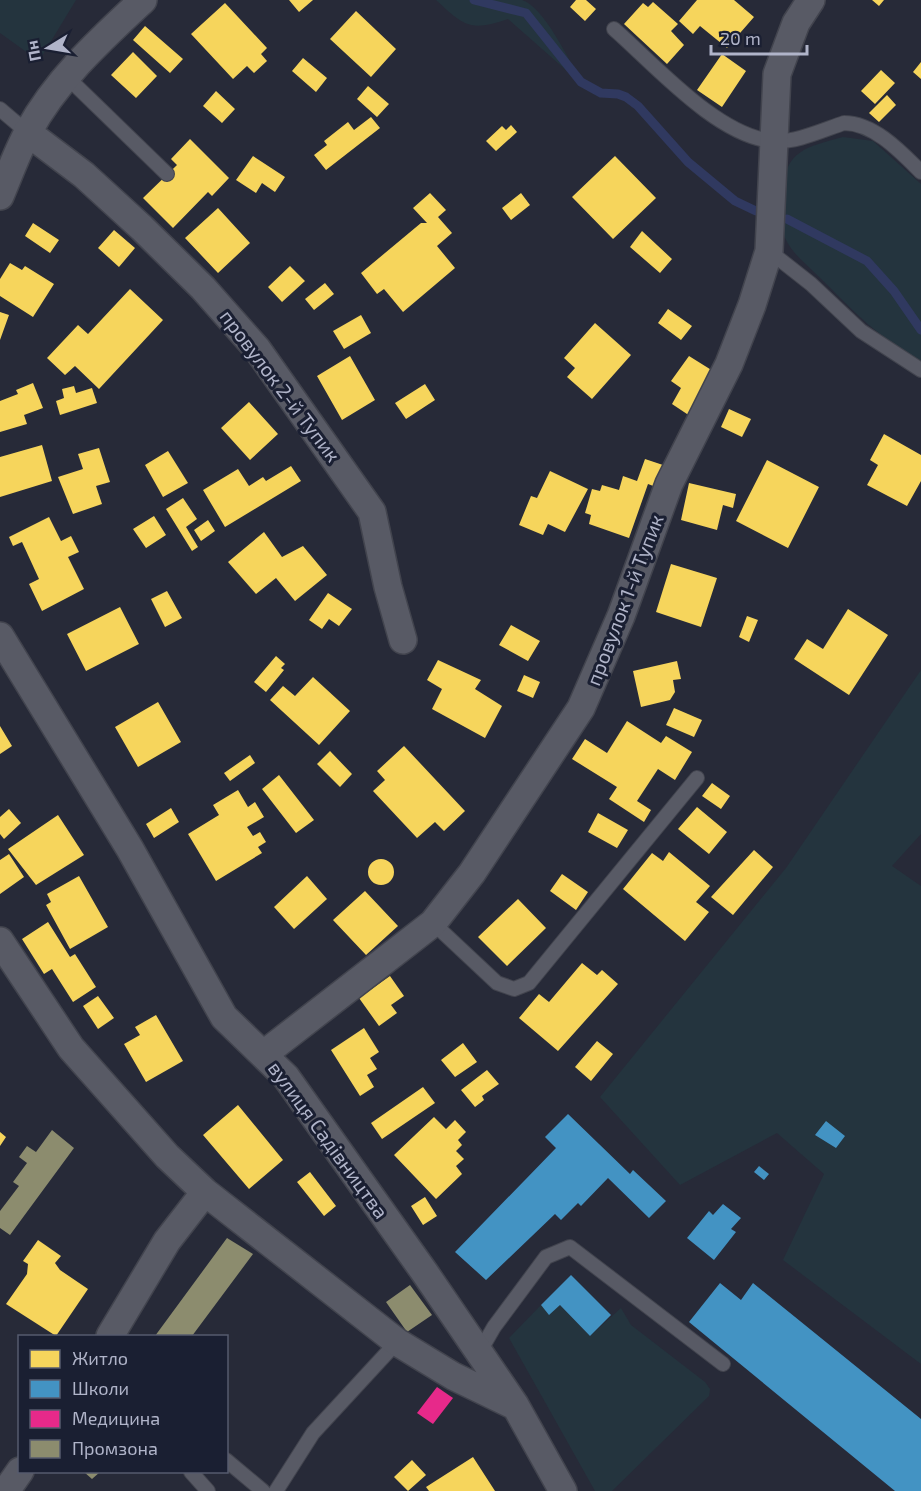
<svg xmlns="http://www.w3.org/2000/svg" width="921" height="1491" viewBox="0 0 921 1491" font-family="'Exo 2',sans-serif">
	<style>
		.green { fill: #24343e }
		.homes { fill: #f6d55c }
		.schools { fill: #4393c3 }
		.health { fill: #e7298a }
		.industry { fill: #8c8c6e }
		.lines { fill: none; stroke-linecap: round; stroke-linejoin: round }
		.stream { stroke: #303960; stroke-width: 9 }
		.lane-casing { stroke: #42444e; stroke-width: 16 }
		.street-casing { stroke: #42444e; stroke-width: 30 }
		.lane { stroke: #585a65; stroke-width: 14 }
		.street { stroke: #585a65; stroke-width: 27 }
		.labels { text-anchor: middle; stroke-width: 6; stroke-linejoin: round; paint-order: stroke }
		.street-label { font-size: 20px; fill: #b0b4c9; stroke: #1a1f32 }
	</style>
	<rect width="100%" height="100%" fill="#272a38"/>
	<path class="green" d="M0,0h76l-37,61 -39,-28z
		M436,0h86c22,7 45,57 57,77l-4,1 -67,-59c-38,13 -44,7 -72,-19z
		M843,137l30,4 48,43v177c-15,-10 -32,-19 -46,-31 -21,-17 -40,-38 -60,-57 -11,-11 -23,-20 -30,-35 -6,-14 -3,-30 -2,-45 1,-43 24,-46 60,-56z
		M921,670v164l-29,32 29,20v478l-138,-104 41,-86 -47,-41 -97,52 -80,-88 186,-229z
		M541,1305l8,9 11,-9 30,31 31,-28 10,17 74,57 5,7 -1,7 -97,95h-17l-86,-153z"/>
	<path class="homes" d="M289,0h24l-14,12z
		M576,0h10l10,9 -11,12 -15,-14z
		M697,0h37l20,17 -27,31 -27,-22 -7,8 -14,-13z
		M872,0h12l-5,6z
		M653,2l25,22 -7,7 13,14 -17,19 -43,-40 19,-21 5,4z
		M225,3l42,45 -6,6 6,7 -13,12 -7,-7 -14,13 -42,-45z
		M356,11l40,38 -25,28 -41,-38z
		M145,26l38,33 -13,14 -37,-33z
		M133,52l24,24 -21,22 -25,-23z
		M722,54l24,17 -24,36 -25,-17z
		M303,58l24,20 -11,14 -24,-21z
		M921,62v17l-8,-7z
		M881,70l14,13 -20,21 -14,-13z
		M368,86l21,18 -12,13 -20,-18z
		M216,91l19,18 -13,14 -19,-17z
		M887,95l9,10 -17,17 -10,-9z
		M371,117l9,11 -54,42 -12,-15 13,-10 -3,-4 24,-19 6,8z
		M511,125l6,7 -21,19 -10,-10 16,-15 4,4z
		M190,139l39,39 -17,18 -4,-4 -35,36 -30,-30 34,-33 -6,-6z
		M253,156l32,21 -10,15 -13,-9 -6,10 -20,-13z
		M615,156l41,42 -43,41 -41,-42z
		M430,193l16,17 -8,7 14,16 -15,13 18,22 -52,44 -19,-23 -7,5 -16,-21 60,-50h6l-14,-15z
		M521,193l9,12 -19,15 -9,-12z
		M218,208l32,35 -32,30 -33,-35z
		M33,223l26,17 -9,13 -25,-17z
		M114,230l21,18 -16,19 -21,-19z
		M642,231l30,28 -12,14 -30,-26z
		M10,263l12,7 3,-4 29,18 -21,33 -33,-21v-17z
		M290,266l15,15 -23,21 -14,-15z
		M325,283l9,11 -20,16 -9,-11z
		M130,289l33,31 -64,69 -24,-23 -10,9 -18,-17 31,-33 10,9z
		M668,309l24,17 -11,14 -23,-17z
		M0,312l9,3 -9,25z
		M361,315l10,18 -27,16 -11,-18z
		M595,323l36,32 -39,44 -25,-22 8,-9 -11,-10z
		M350,356l25,44 -33,20 -25,-44z
		M689,356l24,15 -23,45 -18,-12 9,-16 -10,-7z
		M33,383l10,25 -19,7 3,9 -27,8v-31l18,-7 -2,-4z
		M425,384l10,16 -29,19 -11,-16z
		M74,386l2,7 16,-5 5,15 -37,12 -4,-14 8,-3 -2,-9z
		M249,402l29,32 -28,26 -29,-32z
		M729,409l22,10 -9,18 -21,-10z
		M884,434l37,21v26l-14,25 -40,-21 11,-20 -8,-5z
		M42,445l10,36 -52,16v-40z
		M99,448l11,34 -14,4 6,18 -29,10 -15,-37 25,-8 -5,-15z
		M168,451l20,32 -25,14 -18,-32z
		M645,459l18,6 -7,22 -8,-3 -19,54 -40,-14 2,-9 -6,-2 7,-24 8,2 2,-6 17,5 4,-14 14,5z
		M767,460l52,27 -31,61 -52,-27z
		M291,466l10,15 -76,46 -22,-37 35,-21 11,17 14,-9 3,4z
		M550,471l38,18 -23,43 -17,-8 -5,11 -24,-10 12,-29 6,2z
		M689,483l47,11 -3,14 -10,-3 -6,25 -36,-10z
		M183,498l14,21 -11,8 12,20 -6,4 -26,-42z
		M154,516l12,19 -20,13 -13,-19z
		M49,517l12,24 10,-5 8,16 -11,5 16,32 -42,22 -13,-27 10,-5 -17,-37 -9,4 -4,-9z
		M208,520l7,11 -14,10 -7,-11z
		M264,532l18,25 21,-11 24,29 -32,26 -19,-23 -20,16 -28,-32z
		M671,564l46,14 -16,49 -45,-15z
		M167,591l15,27 -17,9 -14,-28z
		M328,593l24,16 -13,17 -10,-7 -7,10 -13,-9z
		M120,607l19,37 -53,27 -19,-37z
		M848,609l40,26 -39,60 -55,-36 13,-20 16,10z
		M747,616l11,4 -9,22 -10,-5z
		M511,625l29,16 -12,20 -29,-16z
		M276,656l9,8 -4,4 3,2 -18,22 -12,-10z
		M438,660l43,20 -6,9 27,17 -17,32 -53,-29 10,-20 -15,-9z
		M677,661l4,18 -8,1 2,12 -5,8 -29,7 -8,-36z
		M524,675l16,7 -7,16 -16,-7z
		M313,677l37,34 -31,34 -49,-45 13,-14 12,10z
		M158,702l23,40 -43,25 -23,-40z
		M674,708l28,12 -8,17 -28,-12z
		M627,721l34,22 5,-7 26,16 -17,28 -17,-11 -21,32 14,9 -7,12 -35,-23 8,-12 -45,-28 13,-20 22,14z
		M0,726l12,20 -12,8z
		M404,746l61,65 -21,20 -9,-9 -18,16 -44,-47 12,-11 -8,-9z
		M330,751l22,23 -12,13 -23,-23z
		M250,755l5,8 -25,18 -6,-8z
		M279,775l35,45 -18,13 -34,-44z
		M712,783l18,13 -9,13 -19,-13z
		M238,790l10,17 7,-5 9,15 -17,10 6,9 7,-4 6,10 -8,5 4,6 -46,28 -28,-47 31,-19 -6,-10z
		M697,807l30,25 -18,22 -31,-25z
		M171,808l8,14 -25,16 -8,-14z
		M9,809l12,14 -17,16 -4,-5v-17z
		M598,813l30,17 -11,18 -29,-16z
		M58,815l26,40 -48,30 -28,-36z
		M754,850l19,17 -40,48 -22,-18z
		M669,852l41,34 -14,16 13,10 -24,29 -62,-52 29,-36 11,8z
		M9,854l15,23 -24,17v-34z
		M368 872a13 13 0 1 1 26 0a13 13 0 1 1-26 0Z
		M562,874l26,18 -12,18 -26,-19z
		M79,876l29,51 -38,22 -24,-44 5,-3 -4,-8z
		M307,876l20,23 -33,30 -20,-22z
		M365,891l33,35 -32,29 -33,-35z
		M518,899l28,29 -39,38 -29,-29z
		M48,922l22,35 5,-3 21,33 -23,15 -21,-33 -8,5 -22,-35z
		M582,963l15,12 5,-5 16,14 -60,67 -39,-33 20,-24 10,8z
		M390,976l14,20 -13,9 6,8 -18,13 -20,-28z
		M98,996l16,22 -16,11 -15,-23z
		M156,1015l27,46 -37,21 -22,-38 16,-9 -5,-8z
		M364,1028l15,24 -9,6 7,11 -10,6 7,12 -14,9 -29,-46z
		M597,1041l16,13 -22,27 -16,-14z
		M463,1043l14,19 -22,15 -14,-17z
		M487,1070l12,14 -17,12 2,4 -9,7 -14,-17z
		M423,1087l12,16 -53,36 -11,-16z
		M238,1105l45,55 -34,29 -46,-54z
		M434,1117l12,12 9,-9 11,12 -8,8 4,5 -6,6 8,8 -8,7 6,8 -26,25 -42,-44z
		M0,1132l6,5 -6,9z
		M310,1172l26,34 -12,10 -27,-34z
		M425,1197l12,19 -14,9 -12,-19z
		M38,1240l23,16 -6,7 5,7 28,19 -32,47 -50,-32 21,-30 1,-10 -5,-3z
		M473,1457l22,34h-66l-3,-4z
		M412,1460l14,15 -18,16 -14,-14z"/>
	<path class="schools" d="M568,1114l62,60 3,-4 33,31 -17,17 -41,-40 -27,28 -3,-3 -17,17 -6,-6 -69,66 -31,-28 101,-104 -11,-11z
		M826,1121l19,15 -9,12 -21,-13z
		M759,1166l10,8 -5,6 -10,-8z
		M723,1204l18,14 -10,11 5,3 -22,28 -27,-22 22,-27 4,4z
		M571,1275l40,40 -21,21 -30,-31 -11,10 -8,-10z
		M720,1283l21,17 12,-17 168,136v72h-26l-206,-169z"/>
	<path class="health" d="M437,1387l16,11 -20,26 -16,-11z"/>
	<path class="industry" d="M52,1130l22,18 -64,87 -10,-7v-17l19,-25 -6,-4 14,-19 -8,-6 8,-11 9,6z
		M227,1238l26,16 -61,82h-37z
		M410,1285l22,30 -25,17 -21,-30z
		M84,1472h16l-8,7z"/>
	<g class="lines">
		<path class="stream" d="M474,0l52,13 55,69 20,11 17,1 8,3 12,9 50,56 47,39 21,10
			M787,219l80,42 27,30 27,39"/>
		<g class="lane-casing">
			<path id="lane" d="M614,29c40,35 104,108 159,112 22,2 50,-11 71,-18 30,0 57,29 77,49
				M66,76l101,98
				M0,109l27,23
				M769,251l42,33 50,47 60,39
				M433,923l64,60 17,6 15,-6 168,-205
				M479,1353l15,-26 52,-70 24,-10 153,117
				M226,1460l37,31
				M191,1472l17,19
				M276,1491l37,-58 84,-91"/>
		</g>
		<g class="street-casing">
			<path id="street" d="M27,132l57,43 58,53 61,60 54,61 115,163 16,75 15,53
				M0,196c9,-21 17,-44 28,-64 28,-52 72,-92 115,-132
				M0,636l130,213 94,168 62,60 139,196 90,132 48,86
				M0,941l71,107 96,108 38,36 192,150 56,34 60,29
				M264,1054l169,-131 39,-50 109,-165 40,-92 48,-132 60,-120 23,-59 17,-54 8,-177 19,-51 15,-23
				M110,1336l57,-95 38,-49
				M6,1491l14,-20"/>
		</g>
		<use href="#lane" class="lane"/>
		<use href="#street" class="street"/>
	</g>
	<g class="labels">
		<g class="street-label">
			<text transform="translate(280 386) rotate(53)" y="7">провулок 2-й Тупик</text>
			<text transform="translate(625 600) rotate(-69)" y="7">провулок 1-й Тупик</text>
			<text transform="translate(328 1140) rotate(54)" y="7">вулиця Садівництва</text>
		</g>
	</g>
	<rect x="18" y="1335" width="210" height="138" fill="#1a1f32" stroke="#565b6e" stroke-width="1.5"/>
	<rect x="30" y="1350" width="30" height="18" fill="#f6d55c" stroke="#565b6e" stroke-width="1.5"/>
	<text x="72" y="1365" font-size="18" fill="#b0b4c9">Житло</text>
	<rect x="30" y="1380" width="30" height="18" fill="#4393c3" stroke="#565b6e" stroke-width="1.5"/>
	<text x="72" y="1395" font-size="18" fill="#b0b4c9">Школи</text>
	<rect x="30" y="1410" width="30" height="18" fill="#e7298a" stroke="#565b6e" stroke-width="1.5"/>
	<text x="72" y="1425" font-size="18" fill="#b0b4c9">Медицина</text>
	<rect x="30" y="1440" width="30" height="18" fill="#8c8c6e" stroke="#565b6e" stroke-width="1.5"/>
	<text x="72" y="1455" font-size="18" fill="#b0b4c9">Промзона</text>
	<g transform="translate(48 48) rotate(259)" stroke="#1a1f32" stroke-width="4.5" paint-order="stroke">
	<path d="M0-4.5L10 22L0 15L-10 22Z" fill="#b0b4c9"/>
	<text y="-9" font-size="16" font-weight="bold" text-anchor="middle" fill="#b0b4c9">Пн</text>
	</g>
	<path d="M711 45v9h96v-9" fill="none" stroke="#b0b4c9" stroke-width="3"/>
	<text x="720" y="45" font-size="18" fill="#b0b4c9" stroke="#1a1f32" stroke-width="4.5" paint-order="stroke">20 m</text>
</svg>
